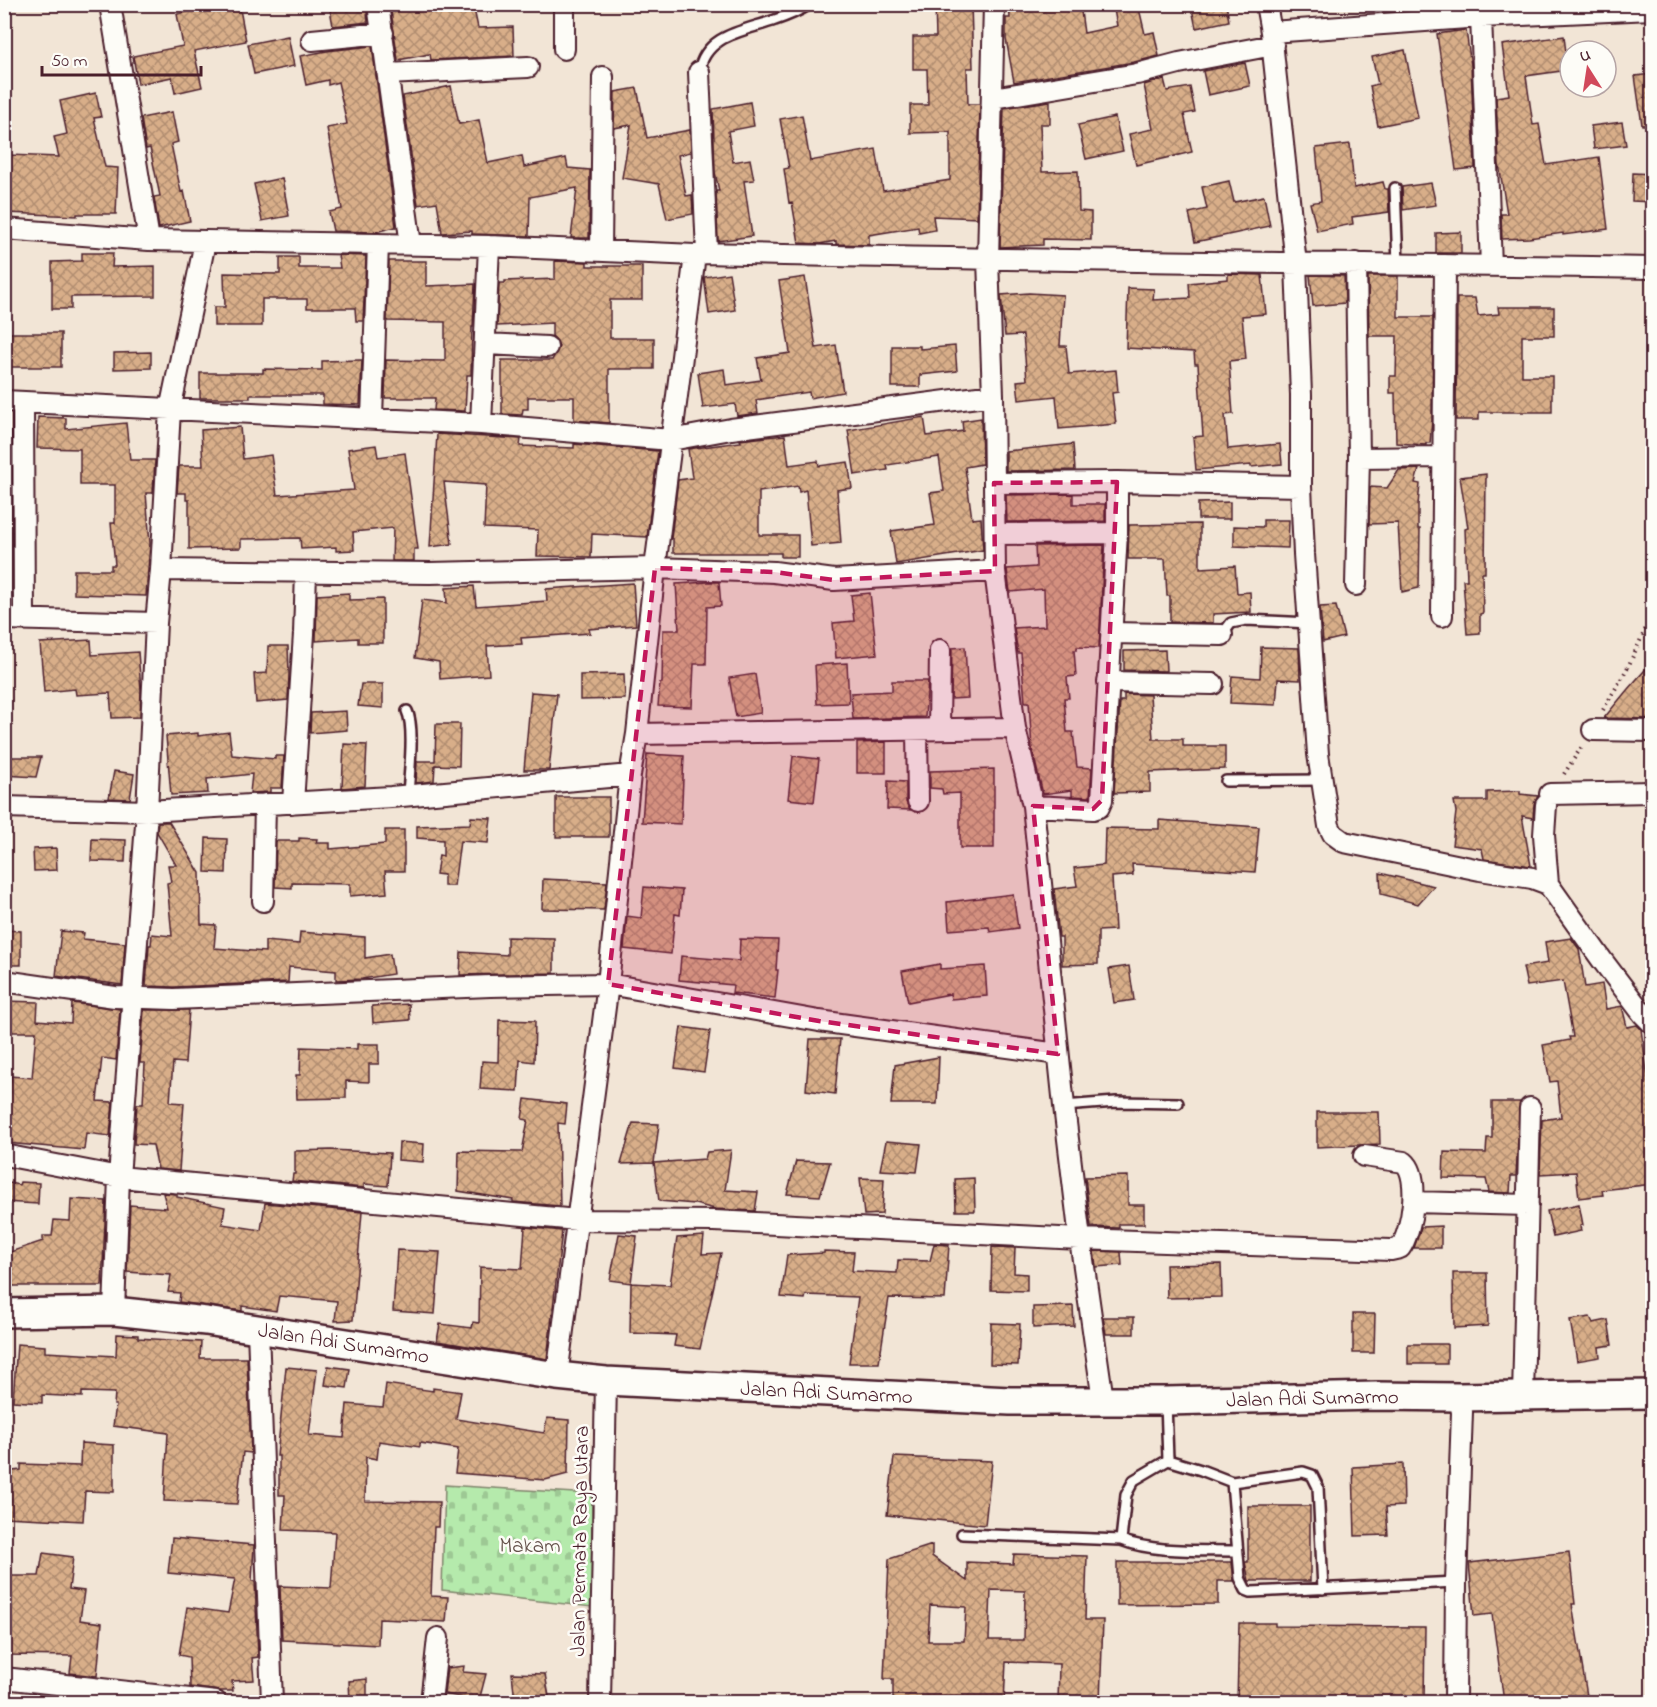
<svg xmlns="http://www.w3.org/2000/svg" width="1657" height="1707" viewBox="0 0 1657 1707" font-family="'Indie Flower',sans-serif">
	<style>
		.cemetery { fill: url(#cemetery-stones); stroke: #80846c; stroke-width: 1.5 }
		.building { fill: url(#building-cross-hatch); stroke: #4a1f2b; stroke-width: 1.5; fill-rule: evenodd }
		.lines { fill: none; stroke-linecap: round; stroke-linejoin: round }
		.lane-casing { stroke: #4a1f2b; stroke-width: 14 }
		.street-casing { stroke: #4a1f2b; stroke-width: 24 }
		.secondary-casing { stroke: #4a1f2b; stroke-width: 32 }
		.path { stroke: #4a1f2b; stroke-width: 4; stroke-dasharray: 1.5 4.5; stroke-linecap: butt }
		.lane { stroke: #fdfcf7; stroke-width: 9 }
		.street { stroke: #fdfcf7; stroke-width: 20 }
		.secondary { stroke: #fdfcf7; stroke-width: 27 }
		.marked { fill: #c2185b; fill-opacity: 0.2; stroke: #c2185b; stroke-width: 4.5; stroke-dasharray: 12 8; stroke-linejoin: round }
		.labels { text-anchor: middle; stroke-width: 5; stroke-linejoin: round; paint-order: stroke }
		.street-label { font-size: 21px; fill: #4a1f2b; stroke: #fdfcf7 }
		.park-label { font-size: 21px; fill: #65524b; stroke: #fdfcf7 }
	</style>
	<defs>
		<pattern id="cemetery-stones" width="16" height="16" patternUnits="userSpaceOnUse" patternTransform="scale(1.5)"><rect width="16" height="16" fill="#b5eaac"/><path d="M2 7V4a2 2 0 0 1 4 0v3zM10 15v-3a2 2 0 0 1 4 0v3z" fill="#9dc894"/></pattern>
		<pattern id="building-cross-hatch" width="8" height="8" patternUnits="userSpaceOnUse" patternTransform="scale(1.5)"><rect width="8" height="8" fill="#d8ae89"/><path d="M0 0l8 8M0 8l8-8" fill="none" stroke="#b18d70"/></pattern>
	</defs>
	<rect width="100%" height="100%" fill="#f2e5d6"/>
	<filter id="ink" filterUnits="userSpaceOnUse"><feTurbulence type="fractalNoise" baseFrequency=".0167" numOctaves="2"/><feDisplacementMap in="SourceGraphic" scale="12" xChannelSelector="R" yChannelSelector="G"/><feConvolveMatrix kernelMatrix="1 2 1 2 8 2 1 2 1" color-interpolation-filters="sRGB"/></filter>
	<g filter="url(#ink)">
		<path class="cemetery" d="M445,1485l147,9v113l-150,-17z"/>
		<path class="building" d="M227,4h12l7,37 -52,10 8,36 -27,6 -3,-16 -34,7 -5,-28 50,-10 -6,-32z
			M329,4h37l2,18 -35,4z
			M390,4h83l5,24 35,-1 1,29 -83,4 -1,-6 -32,6z
			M935,4h36l2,64h-6l1,36h12l-3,114 -44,-2 2,14 -16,3 -1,-6 -49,8v10l-33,-1v-3l-17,3 -20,-1 -7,-41 -3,1 -5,-34 5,-1 -9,-49 22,-4 8,46 66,-12 7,42 67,-11v-48l-40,1v-28h18l-1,-36h-14v-32h23z
			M1009,4h71l4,29 33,-7 -4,-22h25l7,30 9,-2 5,24 -25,6 -120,20 -8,-43v-21h4z
			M1191,4h35l3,17 -33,7z
			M1466,30l5,36 4,102 -19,2 -19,-136z
			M288,36l6,30 -40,8 -6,-30z
			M1564,36l4,34 -42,6 7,49 6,-1 7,41 53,-8 9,72 -45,6v-2l-34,5 -27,1 -1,-25h6l-8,-50 -3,-67 13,-2 -7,-50z
			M372,46l24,181 -21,5 -42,-1 -4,-19 13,-3 -15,-81 20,-4 -9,-42 -10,3v-5l-22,5 -6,-29 27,-5z
			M1405,50l13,68 -40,8 -8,-40 8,-2 -6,-27z
			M1245,63l5,23 -42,9 -5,-24z
			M1653,74v51h-11l-7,-49z
			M1164,79l3,12 23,-4 5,25 -11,2 8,38 -56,13 -7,-31 24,-5 -9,-44z
			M451,86l8,38 20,-4 9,43 34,-7 2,11 42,-9 2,10 22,2 -1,68h-18l6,-50 -47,9 -1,39 -57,-2v-3l-30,2 -5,-31 -19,3 -15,-109z
			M637,88l10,50 43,-8 1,22 -13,3 8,41 6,-1 1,19 -26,5 -8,-35 -37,-6 9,-53 -17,3 1,-36z
			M96,93l5,24 -7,1 11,49 13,1 -2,46h-39v2l-70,-3 1,-58 51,2 -5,-20 13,-3 -7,-33z
			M1050,101v23h-10l2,48 36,-1 1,40 12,1v28l-48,-1v6l-43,2 4,-139z
			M750,102l4,24 -26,5 5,31 17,-3 4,21 -10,1 8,55 -34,5 -2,-50h3l-4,-19 -2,-63z
			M172,112l6,30 -7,2 10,48 3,-1 6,30 -31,7 -5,-31 6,-1 -10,-48 -4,1 -5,-31z
			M1115,117l8,34 -37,8 -8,-34z
			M1622,122l4,23 -32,4 -3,-23z
			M1350,144l4,44 29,-6 2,7h3l1,23 -37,5 1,7 -36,7 -7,-28 11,-2 -5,-53z
			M1633,173l20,1v28l-21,-1z
			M282,178l7,38 -27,5 -8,-37z
			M1229,181l5,21 30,-6 6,30 -75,16 -6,-29 18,-4 -5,-22z
			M1431,183l5,22 -33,5 -1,-23z
			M1461,232v21h-25v-20z
			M82,253h31l-1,14 43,-1v30l-84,1v12h-19v-47l30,-1z
			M338,255l28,1 -3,65h-7l-1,-13h-48v-9h-45v27h-48v-19h11l-1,-34 56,1v-17h19v11h41z
			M389,261h37v25l49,-2 -2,43h-1l-1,48h-4l-2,36 -31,-1 1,-12h-50l1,-38 59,1v-39l-58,-1z
			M555,261l32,1v4h55v34h-32v38h44v31h-45v54l-35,-3v-23h-46v12h-5l-1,6 -20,-1v-54h50l7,-13 -2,-6 -5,-5v-13l-55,3 2,-43h6v-2l50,-2z
			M729,273l6,37 -26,4 -5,-37z
			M1228,274l34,1 4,39 -24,2 4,43 -17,2 4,53 -8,1 3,34 52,-5 2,20 -31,3v-2l-55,5 -3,-33 10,-1 -5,-72h-3l-1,-12 -68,-4 2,-60 26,1 -1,11 37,-2 -1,-15 39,-4z
			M1310,275l34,1 1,27 -32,3z
			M1368,276h30v41h35l-1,103 -2,23h-4v2l-30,-2 -1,-50h-5v-17h6l1,-40h-28z
			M805,277l11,71 20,-3 7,47 -33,6 -1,-6 -53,8 2,13 -21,3 -2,-12 -32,4 -5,-35 26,-4 2,16 35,-5 -4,-22 33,-5 -11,-72z
			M1029,293l34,2 -3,51h6l3,28 47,-4 2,22 -6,1 4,31 -57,5 -3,-33 -37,4 -2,-19 10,-1 -4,-45 -18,1 -4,-41z
			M1457,298h18l3,18 21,-2 -1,-7h56v29h-32v40h30v36h-73v8h-23z
			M4,333h57v34h-57z
			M892,346h28v3l35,-3 2,25 -37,4v12h-28z
			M151,352v16l-37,1v-16z
			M360,360h2l-2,45 -37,-1v-9h-73v3h-50v-25h63v-4l59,1v-9z
			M38,417l28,1v11l60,-6 4,37h25l-2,33h-7l4,50 -4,53 -72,-2v-24h37v-5h4l-4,-42h4v-38h-35v-36l-43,-1z
			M924,417l3,19 36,-5 -1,-10 19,-3 1,46 -17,3 7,52 9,-1 2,32 -87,14 -5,-33 44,-6 -5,-32 14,-2 -5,-34 -52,8 1,5 -33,5 -7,-45z
			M240,427l3,32 28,-4 6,40 77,-5 -6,-41 28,-4 2,12 27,-4 13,96h-4v12h-22l1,-33 -40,4 1,18 -18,1v-4l-35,2 -1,-11 -59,1v9l-52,1v-49h-3v-7h-9l2,-27h24l-2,-36z
			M437,434l84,5 -1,7 54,2v-4l84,7 -11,86 -55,-3 -1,23 -54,-1 1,-26 -54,-2 2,-43 -42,-3 8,62 -22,3z
			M785,435l4,30 29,-4 1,5 29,-4 4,26 -15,2 4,53 -30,3 -5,-56 -7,2 -1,-6 -39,6v43h39v22h-17v-4h-108v-14h-2l7,-59 14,-2 -4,-29 53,-7 -1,-2z
			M1073,444l2,26 -69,1v-20z
			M1419,469l-4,14 5,1 -2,21v24h2l-1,59 -17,4 -4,-69 -29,1 1,-37 17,1 12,-18z
			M1486,474l-1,99h-3l1,40 -3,1v19l-13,1 -4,-54h4l-2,-51 3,-1 -8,-51z
			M1073,494v10h32v17l-98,1 -1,-27z
			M1230,502v17h-32v-16z
			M1263,520h26l-1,28 -54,-2v-20l29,1z
			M1200,524v44l35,-2 2,27 13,-1 1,20 -38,2v9l-43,-1v-26h-3l-2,-37h-37l1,-34z
			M1104,545l-5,103 -22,-1v3h-3l2,26 -9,1 2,21h-5l3,34h6l4,35 15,1 -2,29 -18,-1v-6l-29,4 -11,-45 -3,-47h-4l-4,-49h-3l-4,-25 31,-2 -1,-37 -34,3 -3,-23 29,-2 -1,-21z
			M708,582h11l2,24 -14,1 -1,57h-12l-2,43 -34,-1 2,-23h2l1,-53h16l-3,-46z
			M633,583l3,42 -47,4 1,4 -69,5 1,6 -35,2 2,29 -49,4 -1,-17 -24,-4 7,-58 25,3 -1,-15 28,-2 2,20 71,-5 -1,-12z
			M349,593v7l34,-1v44h-25v-5l-42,3 1,-46z
			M870,593l7,61 -41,4 -3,-35 21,-2 -3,-26z
			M1336,606l8,31 -21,5 -3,-35z
			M91,640l1,15 46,-3 3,38 -1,27 -28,1 -2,-25 -34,2 -1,-6 -31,3 -4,-49z
			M268,646h20l1,27 -1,27 -32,3 -2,-29 13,-1z
			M965,647l3,51 -17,1 1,-51z
			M1261,647l38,1 1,32 -22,-1 -2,26 -46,-2 2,-27 28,2z
			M1165,650l1,21 -42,-1v-19z
			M1653,661v58l-49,-1 24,-29z
			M847,663l2,40 -32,1 -2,-39z
			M624,674l1,25 -45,1v-25z
			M755,674l6,39 -25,4 -7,-39z
			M892,681h36l-3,36 -72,2 -2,-26 41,-2z
			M361,684h22v24l-25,-2z
			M531,692l26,2 -8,76h-25z
			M1124,694l26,1 3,44h30v7h42v23l-75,3v20l-36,1 6,-92h4z
			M346,711l1,19 -37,3 1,-20z
			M436,724h24l-1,42 -24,-1 -1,16 -18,2 1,-22h18z
			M229,732l3,23 43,4v-3h9l-2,32h-12v4l-20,1 2,-19 -45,5 1,14 -37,2 -5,-59 32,-3v3z
			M886,742v31h-29v-30z
			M344,744l23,1 -2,41 -23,2z
			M647,754l37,2 -3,68 -39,-2z
			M793,756l26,3 -5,43 -26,-3z
			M4,757h37l-5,20 -32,-2z
			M994,769v79h-34v-55l-17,1 -1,-5 -12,-1v-17z
			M114,771l20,3 -4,25 -21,-1z
			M888,781l18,1v20l4,8 -23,-1z
			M1520,791v3l18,2 -4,8 -1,14 -11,-2 9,50 -47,-7 -2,-10 -30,-4 4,-33 -2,-11h33v-9z
			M556,797h53v40h-53z
			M471,817l20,1 -3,25 -28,-2 -6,45h-10v-11l-8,-1 3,-19 4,1v-16l-26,-2v-12l53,-2z
			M1159,820l100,7 -4,45 -123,-8 1,11 -21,2 3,53 -17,1v33l-36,1v-28h-3l-5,-48 23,-3 -3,-18 30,-3 1,-37 54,1z
			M158,822h11l31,51 1,51 15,1 -2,23 51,4v-11l34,3 1,-12 65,5v21l25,-4 3,20 -31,5 -26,1v-9l-47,-4 -1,15 -114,5 -28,-1 3,-41h2l1,-11 20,2 -5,-53 4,-1 -3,-17h8l-19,-33z
			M385,830h19v41h-19l2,22 -37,3v-12l-58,-1v5l-17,-1 1,-46h23v-3l18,1 -1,4h14v6l55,-5z
			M206,838l21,1 -1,34 -21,-1z
			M92,839l34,1 -1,22 -34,-1z
			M56,848l1,22 -23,1 -1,-22z
			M1380,873l54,13 -16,18 -37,-10z
			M543,879l64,3 -3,28 -62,-1z
			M644,887l38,3 -2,25 -5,-1 -4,40 -47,-5 3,-33 14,2z
			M1013,894l5,34 -28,4 -1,-5 -40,3 -2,-28z
			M4,930l17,1v34h-17z
			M61,931l23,2 -1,6 42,4 -3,42 -66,-9z
			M507,937l47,1v35l-94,2 1,-23 46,3z
			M1571,938l8,11 6,38 17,-3 4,25 16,-3 5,21 10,-2 4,4 9,64h3v91l-51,6 1,5 -24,3 -3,-26 -36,2 2,-54 19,-3 -4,-36 -7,1 -7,-37 27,-5 -1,-3h4l-10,-56 -36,5 -4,-19 25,-4 -3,-21z
			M740,939l38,1 -2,30h2l-3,28 -43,-5 1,-8 -54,-5 2,-24 58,5z
			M940,964v5l45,-3 2,30 -36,3 -1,-5 -42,8 -6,-31z
			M1129,966l5,34 -20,3 -5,-34z
			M4,1001l34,1 -1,18 34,3 1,-20 48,6 -4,51 -14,-2 -5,43 16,1 -3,34 -24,-3 -2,17 -78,-7 5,-67 21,2 4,-46h-32z
			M409,1004l1,16 -37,3 -1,-17z
			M144,1010h45l-4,53 -12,-1 -3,40 14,1 -5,68 -21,-2 -5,-24 -19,-1 3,-40h6l2,-41h-5z
			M499,1020l36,1 -1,41 -14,-2 -2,31 -38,-2 2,-28 16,1z
			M681,1027l29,4 -6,41 -29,-4z
			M810,1039h30l-5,55 -29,-4z
			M357,1044h22v20h-10v18l-23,-1v17l-49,1 -1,-24h4l1,-28 56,2z
			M939,1057l-2,47h-46l4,-39z
			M525,1099l42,5 -2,20 -7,-1 2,83 -47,-4v-2l-55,-9 1,-40 63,1 6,-32 -6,-1z
			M1492,1102h28l-4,74h-5l-1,17 -21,-1 -3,-13 -43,-1 1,-26 42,1 1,-15h5z
			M1317,1112h62l1,32 -63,3z
			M633,1123l26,1 -5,39 -33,1z
			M886,1141l35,3 -4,28 -37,-2z
			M399,1142l25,2 -1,18 -25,-2z
			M331,1150l59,3 -2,33 -24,-2v4l-72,-7 1,-7h2v-23z
			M731,1150l-6,40 33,2 -3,19 -40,-2 -20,-5 -36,-3 -5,-38 51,-4 2,-7z
			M796,1161l34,1 -10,34 -33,-2z
			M1128,1176v29h16v19h-25v4l-28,-1 -6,-50z
			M860,1178l24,1 -2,35 -18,1z
			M974,1178l1,33h-19l-1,-32z
			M4,1182l15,3 1,-3 19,1 -1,21 -34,-2z
			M163,1193l14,1v3l48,10 -3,17 39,6 4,-27 97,9 -9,108 -18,1 2,-20 -58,-5 -3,15 -34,-5v5l-63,-9 1,-9 -12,-1 3,-17 -44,-3 3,-67 37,3z
			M71,1199l35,2 -4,85h-98v-32l39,-13v-5h9l2,-16 16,1z
			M1579,1204l4,21 -3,1 1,5 -28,6 -6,-26z
			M1441,1226v22h-27l7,-21z
			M525,1227l37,4 -15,128 -110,-18 3,-17 32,4 1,-6 6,1 1,-56 42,2z
			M619,1234l18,2 -6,47 -21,-3z
			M704,1236l-2,18 19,-1 -21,96 -26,-3 2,-11 -46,-2 1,-50 39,2 7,-47z
			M934,1244l15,1 -4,54 -56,-1 -10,65h-30l9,-66 -52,-2 -1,4 -24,-2 6,-42 37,-2v-2l30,1 -2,19 45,2 1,-13 32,1z
			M992,1247l23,1 -1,25 13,1v17l-36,-1z
			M397,1250l43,2 -5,62 -42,-3z
			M1094,1251l27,1 1,13 -26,2z
			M1221,1264l1,33 -55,1 -1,-33z
			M1453,1273h34l1,53 -34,2z
			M1073,1306l1,20 -41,2v-21z
			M1353,1314h22l-1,39h-21z
			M1103,1317h31v17h-28z
			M1590,1317l3,6 15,-3 4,25 -13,2 1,10 -23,4 -7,-41z
			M991,1323l29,1 -2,41 -28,-1z
			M117,1334l21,1v3l63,4 -1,16h47l4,95 -8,-1 -6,52 -73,-3 4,-68 -55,-7 3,-21h-2l1,-12 -33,-1v5l-40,-2v8l-29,-2 4,-57 28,2v6l71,4z
			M1408,1344h39v20h-39z
			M328,1366l22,3 -3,19 -22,-3z
			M286,1367l31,3 -8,65 35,3 3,-34 36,3 3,-23 47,7v-3l28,4 -5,27 88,14 3,-15 22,2 -1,54 -23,6 -90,-7 3,-24 -38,-6v4l-41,-6 -2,18 -11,-2 -1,44 74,1 -1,25h-4l-3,69 17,1 -2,25 -67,-3 -1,26 -96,-5 -2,-54 51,2 4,-56 -52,-2 2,-35h-6v-39h-2z
			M81,1443l33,2v47l-29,-1 -2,30 -79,-4v-45l17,-2v-6l59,2z
			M894,1457l98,4 -7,64 -98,-10z
			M1403,1464l1,42 -18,1 2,28 -33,1 -2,-69z
			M1248,1506h62v75h-61l-4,-19h3z
			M172,1538l82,7 -2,36h3l3,76 -6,1 2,22 -22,1 1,10h-13l-30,-4 -1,-30 -10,-2 8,-48 41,6 7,-34 -67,-6z
			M932,1545v11l35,25v-19l46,2 1,-10 73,2 -2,64h18l-3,82h-42l1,-38 -53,-2 -2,40h-111v-23h-9l5,-120zM991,1590l34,1 -1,49h-35zM930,1605l36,2 -2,34h-36z
			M1569,1552l6,52h-3l16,98h-84l-12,-88 -18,2 -5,-53z
			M43,1553l30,4 -4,32 15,2 -4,29 22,3 -5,53 -27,-3 2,-17 -66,-1 1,-47h-3v-32h35z
			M1117,1562h115l2,19h-16v23l-101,1z
			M1239,1623h36v3l150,1 -1,75h-187z
			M464,1666l-1,6 23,2 -7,27 -35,-7 3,-26z
			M512,1673l33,1 5,28h-35z
			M367,1679v23h-17l-1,-21z"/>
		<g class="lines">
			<g class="lane-casing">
				<path id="lane" d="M699,72c6,-38 46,-41 76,-52 12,-4 24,-9 35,-16
					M1395,188l3,76
					M1222,635l9,-12 15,-3 64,3
					M407,711c8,16 2,64 1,84
					M1226,781l96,-1
					M1064,1106l52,-4 62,1
					M1168,1460l33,10 31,12 71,-10 9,3 6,12 5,102
					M1232,1482l8,96 6,12 5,2 205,-10
					M962,1534l159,6c33,13 80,10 116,11
					M1121,1540l5,-45 8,-15 34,-20 -2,-58"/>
			</g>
			<g class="street-casing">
				<path id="street" d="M110,4l39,236
					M378,4l33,241
					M564,4v45
					M994,4l-6,256 5,135 2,176 20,157 18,78 31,300 16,133 23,161
					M1266,4l5,28 210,-15 171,-8
					M1481,17l10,248
					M1271,32l25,232 5,131v91l3,68 14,200 11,72 4,8 11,8 136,28 52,8 16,6 54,76 41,54 9,9
					M312,40l71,-7
					M699,72l8,181
					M388,74l140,-7
					M993,98l144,-24 42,-11 94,-18
					M4,229l145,11 340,6 206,9 12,-2c315,8 630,10 945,15
					M205,242l-35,168 -9,160 269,3 225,-5 119,4 60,8 161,-9
					M601,250l2,-173
					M485,344l62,3
					M4,401l477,23 190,16 60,-11 262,-34
					M23,402l1,217
					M372,418l6,-174
					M481,424l8,-178
					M1359,458l84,-1
					M994,483l123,-1 184,4
					M995,534l122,-1
					M1356,585l3,-127 -3,-195
					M1442,616l3,-351
					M4,619l152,4 -9,188 -28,366 -5,134
					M156,623l5,-53
					M1111,633l111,2
					M1108,682l105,2
					M939,729l1,-79
					M917,730l1,71
					M1593,730l59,1
					M637,734l378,-6
					M1550,794l102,-2
					M293,803l11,-169 2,-62
					M1546,805l-2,30 4,49
					M1033,806l60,3 6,-2 3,-7 15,-267v-51
					M4,807l143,4 244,-14 239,-22
					M263,901l2,-97
					M4,981l111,16 59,2 316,-13 118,-2 211,37 239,33
					M4,1155l115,22 458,43 137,1 366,18 311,11 9,-2c12,-16 21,-72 4,-86l-40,-6
					M1413,1202l115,3
					M258,1330l14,372
					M557,1376l51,-392 22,-209 7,-41 18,-166 40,-313
					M1523,1397l7,-289
					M4,1678l212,24
					M431,1702l7,-64
					M600,1702l6,-321
					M1455,1702l1,-120 6,-170 -3,-15"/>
			</g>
			<g class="secondary-casing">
				<g id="secondary">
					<path id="s1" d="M4,1313l110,-2 92,10 351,55 49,5 404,20h156l210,-5 83,1 193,-3"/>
				</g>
			</g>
			<path class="path" d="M1603,710l24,-41 25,-54
				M1564,774l19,-29"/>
			<use href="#lane" class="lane"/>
			<use href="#street" class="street"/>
			<use href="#secondary" class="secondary"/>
		</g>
	</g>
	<path class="marked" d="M1117,482l-15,318 -9,9 -60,-3 25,248 -239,-33 -211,-37 47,-416 119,4 60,8 161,-9 -1,-88z"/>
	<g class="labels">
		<g class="street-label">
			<text dy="7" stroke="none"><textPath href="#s1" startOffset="342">Jalan Adi Sumarmo</textPath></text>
			<text dy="7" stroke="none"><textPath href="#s1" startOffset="828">Jalan Adi Sumarmo</textPath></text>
			<text dy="7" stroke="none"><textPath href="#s1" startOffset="1314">Jalan Adi Sumarmo</textPath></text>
			<text transform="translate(579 1541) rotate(-89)" y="7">Jalan Permata Raya Utara</text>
		</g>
		<g class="park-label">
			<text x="530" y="1552">Makam</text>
		</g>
	</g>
	<rect width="1657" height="1707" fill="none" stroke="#fdfcf7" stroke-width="24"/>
	<rect x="12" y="12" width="1633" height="1683" fill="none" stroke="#4a1f2b" stroke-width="2" filter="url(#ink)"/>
	<g transform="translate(1588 69) rotate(348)"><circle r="28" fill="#fdfcf7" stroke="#b5a4a5" stroke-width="1.5"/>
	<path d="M0-4.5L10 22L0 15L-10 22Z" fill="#d1495b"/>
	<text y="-9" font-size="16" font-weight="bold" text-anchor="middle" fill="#4a1f2b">U</text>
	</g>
	<path d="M42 66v9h159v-9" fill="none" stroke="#4a1f2b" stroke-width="3"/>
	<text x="51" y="66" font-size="18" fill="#4a1f2b" stroke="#fdfcf7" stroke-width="4.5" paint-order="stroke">50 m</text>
</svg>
